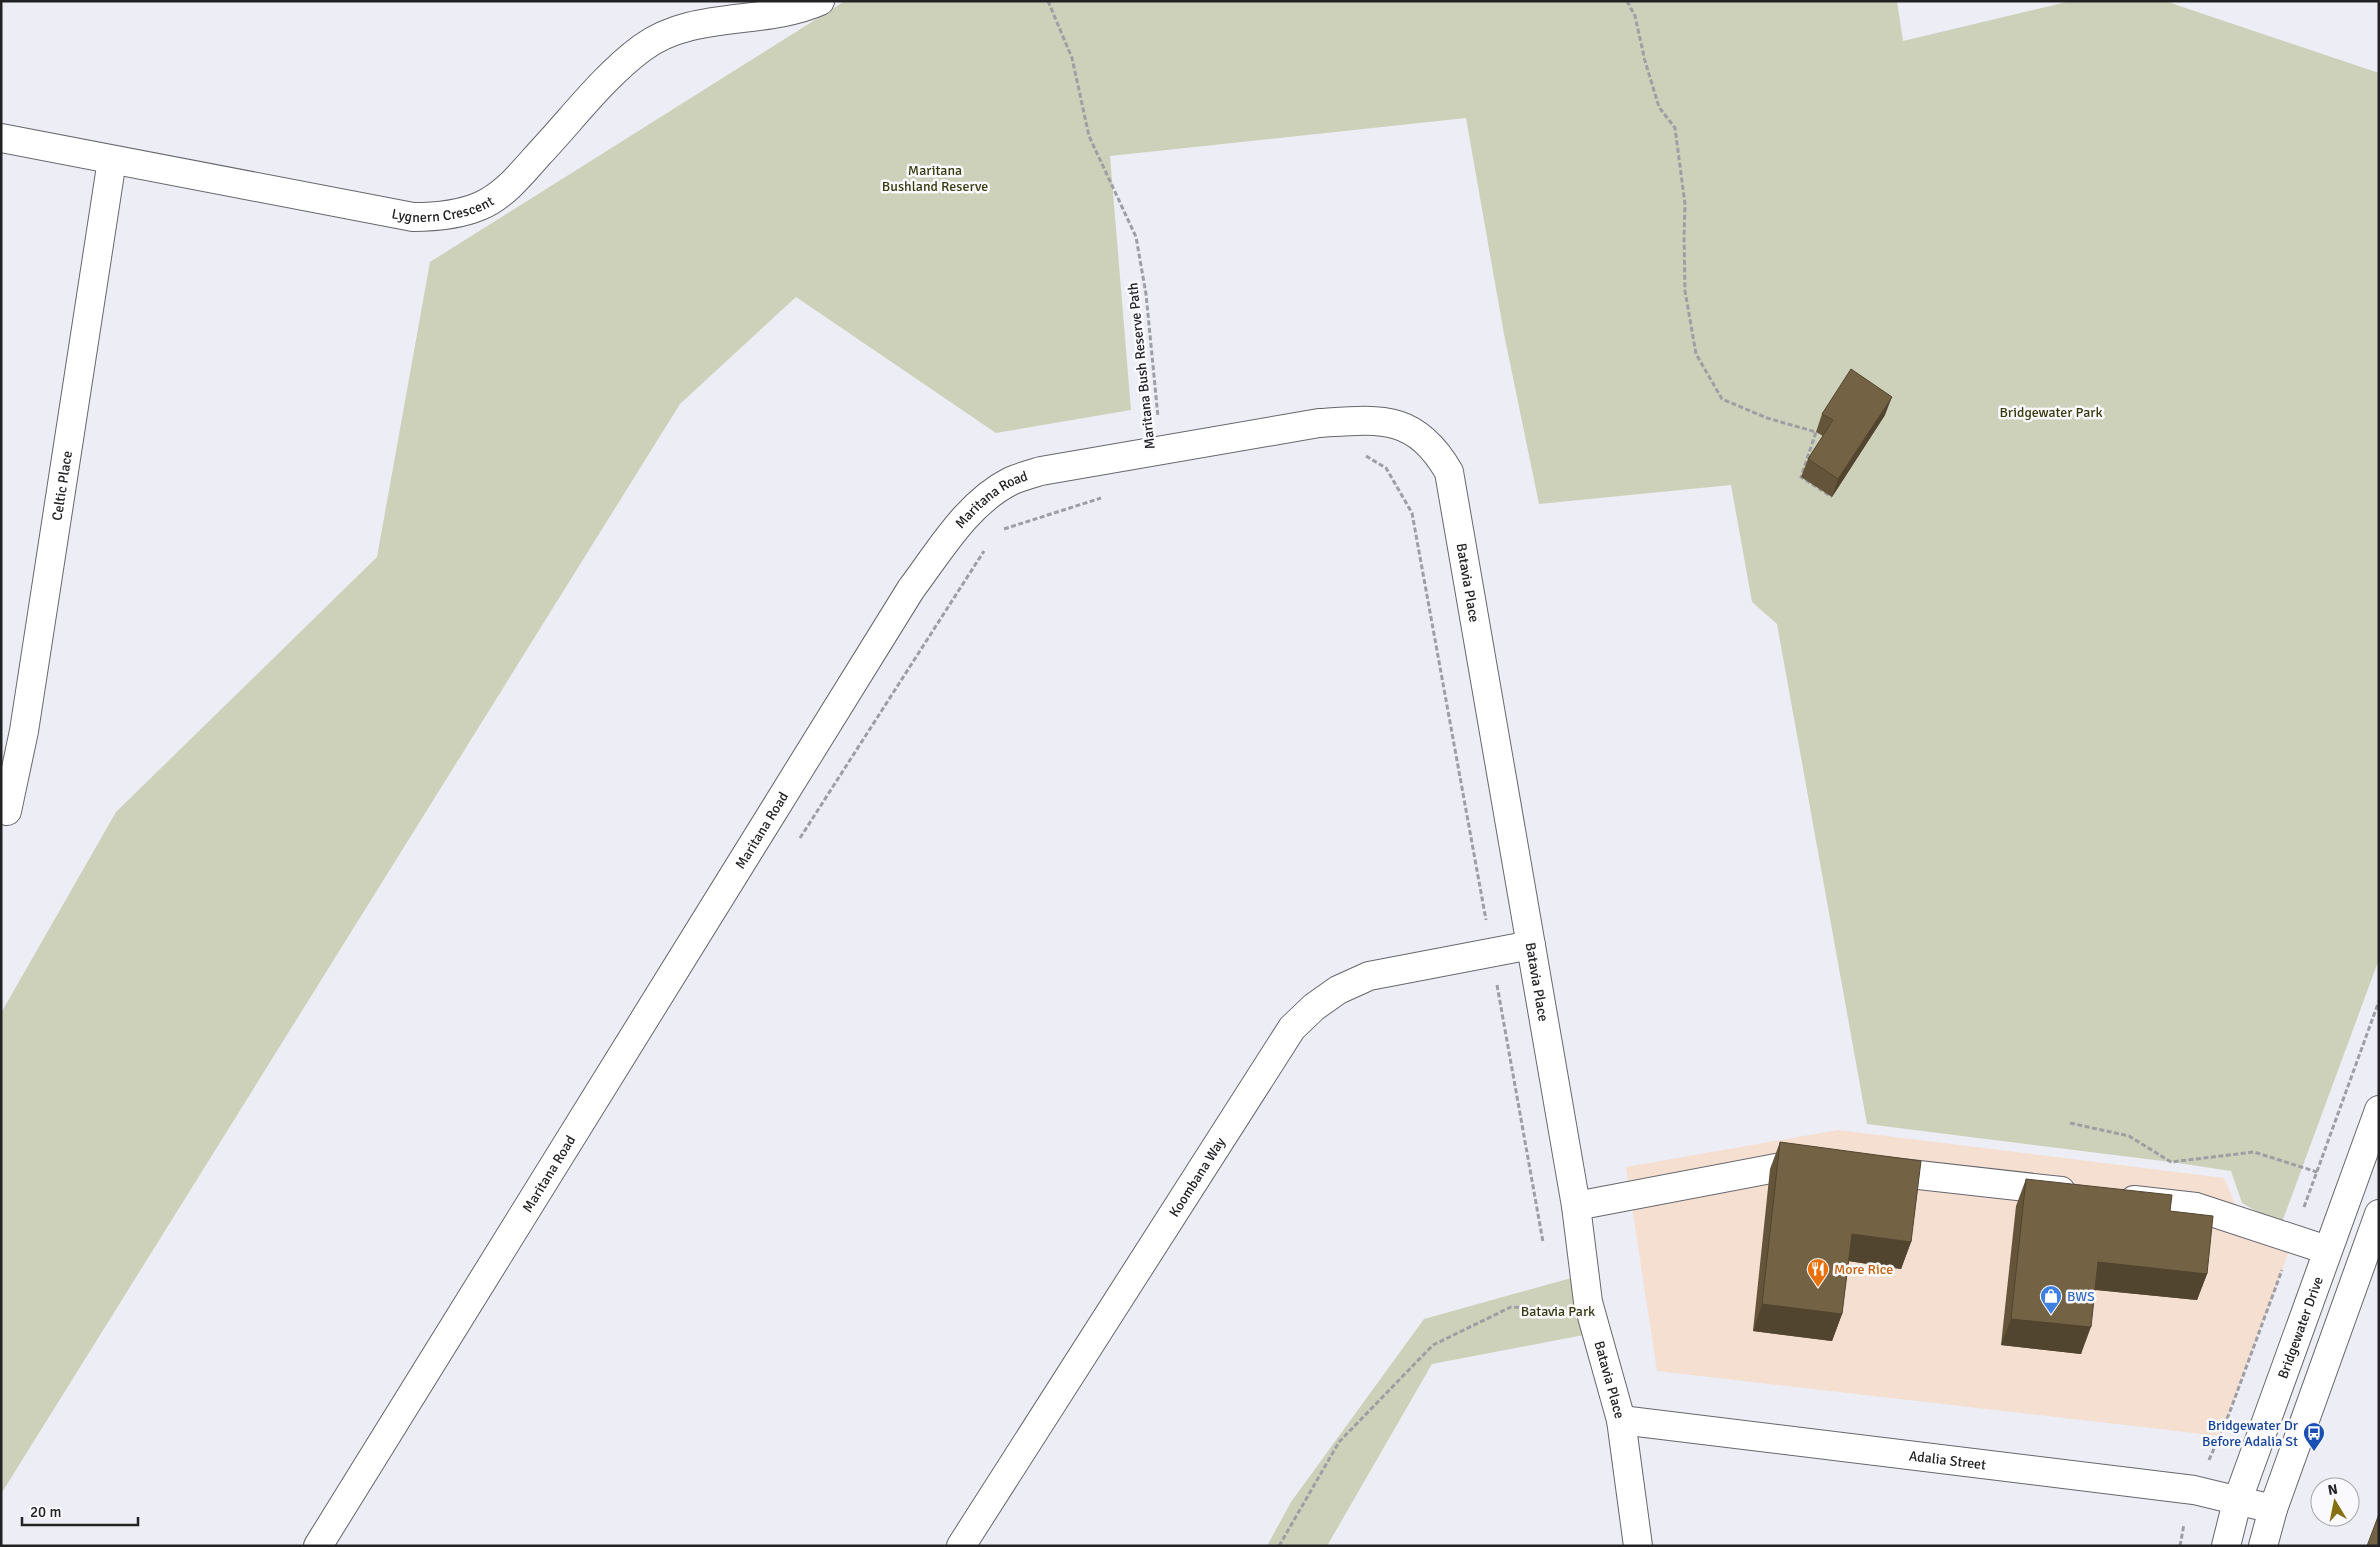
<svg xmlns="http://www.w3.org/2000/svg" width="2380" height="1547" viewBox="0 0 2380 1547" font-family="Signika,sans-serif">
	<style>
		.commercial { fill: #f4dfd1 }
		.green { fill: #ced1b9 }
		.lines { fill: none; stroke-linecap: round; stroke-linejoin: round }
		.minor-casing { stroke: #66666d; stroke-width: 30 }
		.path { stroke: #9e9ea4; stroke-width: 3; stroke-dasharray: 5 2.5; stroke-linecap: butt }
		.minor { stroke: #fff; stroke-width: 28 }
		.wall { fill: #64543a }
		.shaded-wall { fill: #514530 }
		.building { fill: #746244; stroke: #514530 }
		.labels { text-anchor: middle; stroke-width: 5; stroke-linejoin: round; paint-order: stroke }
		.park-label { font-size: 14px; fill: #383a0d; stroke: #fafafe }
		.street-label { font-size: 14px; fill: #222225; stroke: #fafafe }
		.food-label { font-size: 14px; fill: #c56008; stroke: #fafafe; text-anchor: start }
		.shop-label { font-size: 14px; fill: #366cbe; stroke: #fafafe; text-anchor: start }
		.transit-label { font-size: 14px; fill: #164399; stroke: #fafafe; text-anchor: end }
	</style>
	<rect width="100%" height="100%" fill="#ededf5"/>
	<path class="commercial" d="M1838,1130l386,48 14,33 59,19 -77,206 -563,-65 -31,-204z"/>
	<path class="green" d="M845,1h1052l6,40 168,-40h94l214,72v886l-98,266 -39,-22 -11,-32 -60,-9 -304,-38 -90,-500 -25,-22 -21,-117 -192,19 -35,-170 -38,-216 -356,38 21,254 -135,23 -200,-136 -116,107 -679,1090v-481l115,-201 261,-255 53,-295z
		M1582,1275l12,58 -162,31 -105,182h-60l24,-44 133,-183z"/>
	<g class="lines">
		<g class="minor-casing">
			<g id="minor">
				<path id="s1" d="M1,138l412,79c23,0 46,-2 67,-11 24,-10 42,-33 59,-52 33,-35 64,-77 103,-106 51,-38 122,-22 178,-47"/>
				<path id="s2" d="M7,811l17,-80 88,-571"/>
				<path d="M1883,1171l178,20"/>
				<path d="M2134,1200l62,7 131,43"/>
				<path d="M1576,1206l232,-44"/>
				<path id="s3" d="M1621,1420l573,70 79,19"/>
				<path id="s4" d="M318,1546l593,-957c28,-37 56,-86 100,-108 9,-4 20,-7 30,-10l278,-48c60,-4 96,-10 130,49l127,734 12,96 33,118 17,126"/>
				<path id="s5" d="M961,1546l331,-518 22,-21 24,-17 31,-14 162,-31"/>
				<path id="s6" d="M2226,1546l11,-44 142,-392"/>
				<path d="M2263,1546l10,-37 106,-295"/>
			</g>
		</g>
		<path class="path" d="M1048,1l24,57 17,78 47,101 10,57 12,123
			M1627,1l8,15 10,45 14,46 16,21 10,76 -1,33 1,54 11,63 26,45 45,19 49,14 -15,45 31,20
			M1366,456l20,12 26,45 74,407
			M1004,529l97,-31
			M800,838l184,-287
			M1497,985l46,257
			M2070,1123l59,13 42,26 83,-10 63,20
			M2304,1207l75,-206
			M2209,1460l20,-46 53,-144
			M1279,1546l60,-104 94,-97 78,-38 43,2
			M2180,1546l4,-22"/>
		<use href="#minor" class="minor"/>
	</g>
	<path class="wall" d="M1822,414l63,1 -53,82 -31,-20 7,-18 15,-23 -7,-4z
		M1780,1142l131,100 -10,27 -53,-8 -6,53 -10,27 -79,-10 17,-162z
		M2026,1179l144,32 37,63 -10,26 -102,-10 -14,64 -80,-9 15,-139z"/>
	<path class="shaded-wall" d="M1892,397l-7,18 -53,82 6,-18z
		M1852,1234l59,8 -10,27 -59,-9z
		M2098,1262l109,12 -10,26 -109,-11z
		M1762,1304l80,10 -10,27 -79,-10z
		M2011,1319l80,8 -10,27 -80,-9z"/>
	<path class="building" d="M1851,369l41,28 -54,82 -30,-20 25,-39 -11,-6z
		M1780,1142l141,19 -10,81 -59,-8 -10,80 -80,-10z
		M2026,1179l146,16 -2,16 43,5 -6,58 -109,-12 -7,65 -80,-8z
		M2379,1514v32h-12z"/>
	<defs>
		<g id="restaurant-pin" transform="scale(1.125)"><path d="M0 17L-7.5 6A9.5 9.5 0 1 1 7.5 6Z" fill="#e8710a" stroke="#fafafe"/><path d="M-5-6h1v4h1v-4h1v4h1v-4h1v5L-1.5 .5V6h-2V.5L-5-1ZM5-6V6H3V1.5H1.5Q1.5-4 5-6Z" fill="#fff"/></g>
		<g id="shop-pin" transform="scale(1.125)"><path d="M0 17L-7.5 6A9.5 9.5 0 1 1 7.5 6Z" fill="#3f7fe0" stroke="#fafafe"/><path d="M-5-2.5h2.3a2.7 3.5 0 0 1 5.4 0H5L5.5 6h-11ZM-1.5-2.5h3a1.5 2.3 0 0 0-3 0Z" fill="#fff"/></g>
		<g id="bus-pin" transform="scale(1.125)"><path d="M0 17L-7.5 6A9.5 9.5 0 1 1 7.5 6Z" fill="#1a4fb4" stroke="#fafafe"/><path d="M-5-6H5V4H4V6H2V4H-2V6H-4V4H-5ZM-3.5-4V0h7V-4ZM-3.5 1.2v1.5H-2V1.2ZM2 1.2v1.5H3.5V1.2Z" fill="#fff"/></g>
	</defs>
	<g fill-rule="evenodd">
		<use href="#restaurant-pin" x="1818" y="1269"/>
		<use href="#shop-pin" x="2051" y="1296"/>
		<use href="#bus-pin" x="2314" y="1433"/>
	</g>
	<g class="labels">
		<g class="park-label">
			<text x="935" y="175">Maritana<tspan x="935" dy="16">Bushland Reserve</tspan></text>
			<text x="2051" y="417">Bridgewater Park</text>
			<text x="1558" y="1316">Batavia Park</text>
		</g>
		<g class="street-label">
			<text dy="5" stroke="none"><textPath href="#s1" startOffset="450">Lygnern Crescent</textPath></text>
			<text transform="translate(1141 366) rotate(-96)" y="5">Maritana Bush Reserve Path</text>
			<text dy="5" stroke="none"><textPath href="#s2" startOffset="330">Celtic Place</textPath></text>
			<text dy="5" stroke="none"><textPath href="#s4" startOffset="1248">Maritana Road</textPath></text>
			<text dy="5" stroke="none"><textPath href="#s4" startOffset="1851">Batavia Place</textPath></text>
			<text dy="5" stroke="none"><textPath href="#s4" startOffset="842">Maritana Road</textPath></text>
			<text dy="5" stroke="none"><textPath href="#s4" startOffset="2256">Batavia Place</textPath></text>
			<text dy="5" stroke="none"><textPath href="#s4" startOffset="438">Maritana Road</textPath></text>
			<text dy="5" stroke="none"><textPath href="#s5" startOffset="438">Koombana Way</textPath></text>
			<text dy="5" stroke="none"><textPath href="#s6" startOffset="231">Bridgewater Drive</textPath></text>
			<text dy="5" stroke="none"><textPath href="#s4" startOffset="2661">Batavia Place</textPath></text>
			<text dy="5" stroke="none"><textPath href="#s3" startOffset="329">Adalia Street</textPath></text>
		</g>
		<g class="food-label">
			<text x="1834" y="1274">More Rice</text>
		</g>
		<g class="shop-label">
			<text x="2067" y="1301">BWS</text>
		</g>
		<g class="transit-label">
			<text x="2298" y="1430">Bridgewater Dr<tspan x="2298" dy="16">Before Adalia St</tspan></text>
		</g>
	</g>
	<rect width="2380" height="1547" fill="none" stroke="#222225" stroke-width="5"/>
	<g transform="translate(2335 1502) rotate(350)"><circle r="24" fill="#fafafe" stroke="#a4a4a7"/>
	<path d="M0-4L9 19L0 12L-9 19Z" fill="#867112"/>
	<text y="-8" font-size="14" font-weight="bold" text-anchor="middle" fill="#222225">N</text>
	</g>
	<path d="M22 1517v8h116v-8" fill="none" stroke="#222225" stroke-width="2.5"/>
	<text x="30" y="1517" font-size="15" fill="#222225" stroke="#fafafe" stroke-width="4" paint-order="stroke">20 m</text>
</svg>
